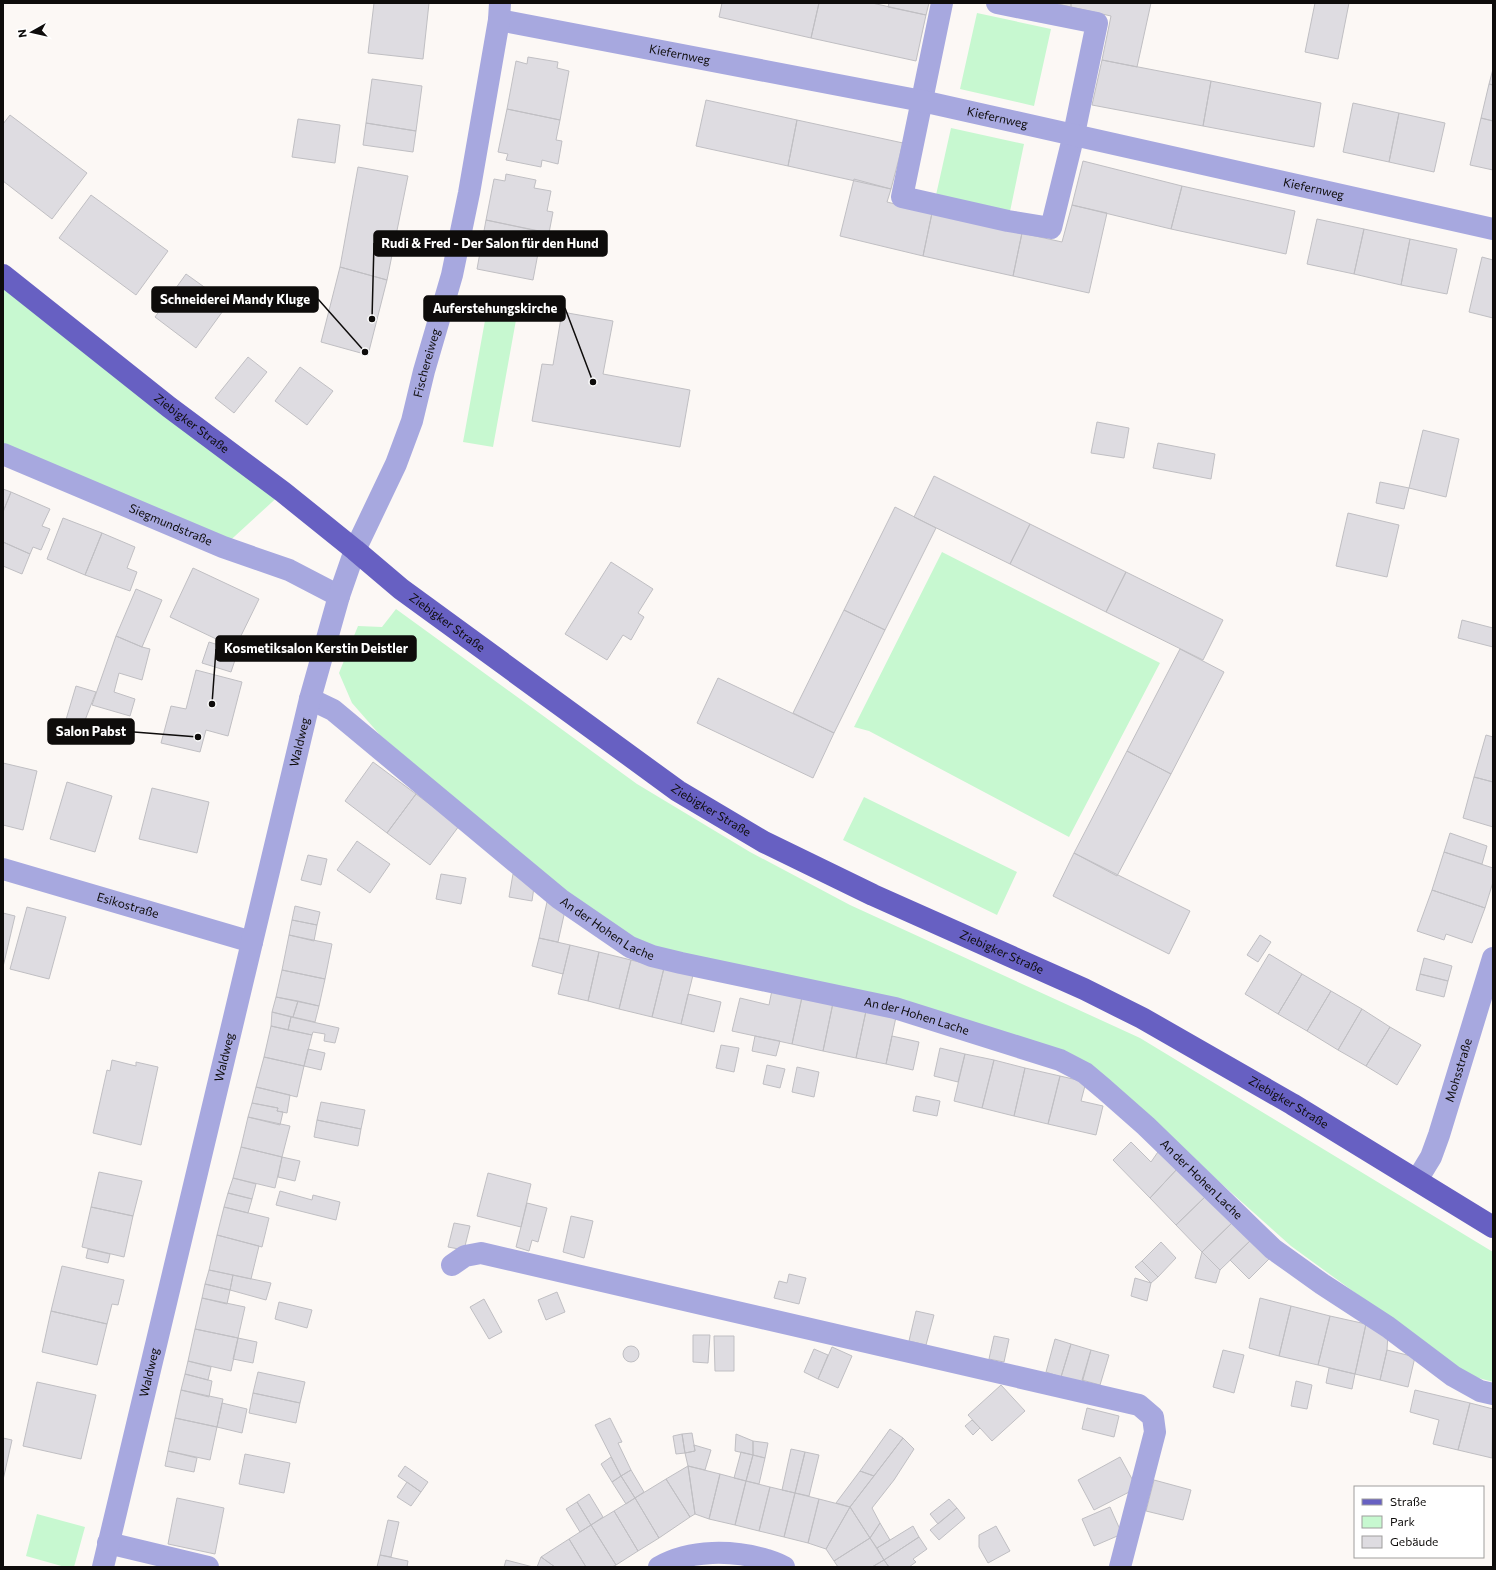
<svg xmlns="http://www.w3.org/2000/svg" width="1496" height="1570" viewBox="0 0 1496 1570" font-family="Commissioner,sans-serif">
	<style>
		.green { fill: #c7f8d0 }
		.building { fill: #dedce1; stroke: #c0bfc3 }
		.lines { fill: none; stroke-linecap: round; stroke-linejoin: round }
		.minor { stroke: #a7a8df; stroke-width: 22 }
		.major { stroke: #6760c2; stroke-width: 22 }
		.labels { text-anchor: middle; stroke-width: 3; stroke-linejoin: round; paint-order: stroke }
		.street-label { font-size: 12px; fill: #0e0c0b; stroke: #fff }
		.leader { fill: none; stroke: #0e0c0b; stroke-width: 1.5 }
		.callout-dot { fill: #0e0c0b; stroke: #fff; stroke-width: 1.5 }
		.callout { fill: #0e0c0b; stroke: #0e0c0b; stroke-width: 1.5 }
		.callout-label { font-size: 13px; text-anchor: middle; font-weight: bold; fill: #fff }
	</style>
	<rect width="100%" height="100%" fill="#fcf8f5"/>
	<path class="green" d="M977,13l74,16 -17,77 -74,-17z
		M951,128l73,16 -16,77 -74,-17z
		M3,275l280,217 -60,55 -220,-93z
		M486,315l30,5 -23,127 -30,-5z
		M942,552l218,111 -91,174 -200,-106 -15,-4z
		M396,609l241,175 113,68 100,53 290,133 353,214v130l-25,-7 -177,-129 -180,-161 -60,-37 -406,-104 -76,-46 -189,-163 -28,-32 -13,-30 19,-47 24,1z
		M864,797l153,75 -20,43 -154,-75z
		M37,1514l48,13 -11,40h-9l-39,-11z"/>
	<path class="building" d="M374,3h55l-6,56 -55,-6z
		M722,3h97l-8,35 -92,-21z
		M819,3h53l54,12 -10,46 -105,-23z
		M889,3h40l-3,12 -38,-8z
		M1054,3h17v4z
		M1071,3h80l-14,64 -35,-7 9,-44 -40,-9z
		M1315,3h34l-11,56 -33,-7z
		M528,57l30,5 -1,6 12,3 -9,49 -53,-11 9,-48 11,3z
		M1102,60l109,21 -8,45 -111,-21z
		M1493,69v16l-4,-1z
		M372,79l50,7 -6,45 -50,-8z
		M1211,81l110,22 -7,44 -111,-21z
		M1489,84l4,1v36l-12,-3z
		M706,100l91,20 -9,46 -92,-20z
		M1353,103l46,10 -10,49 -46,-10z
		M507,109l53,11 -4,20 6,1 -4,23 -16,-4 -1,7 -35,-7 2,-6 -10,-2z
		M1399,113l46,10 -11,49 -45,-10z
		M10,115l77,58 -35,46 -49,-38v-57z
		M1481,118l12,3v49l-23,-5z
		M298,119l42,6 -5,38 -43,-6z
		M797,120l106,23 -12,46 -103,-23z
		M366,123l50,8 -3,21 -50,-7z
		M1083,161l99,25 -11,43 -99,-24z
		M358,167l50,9 -21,104 -47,-13z
		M506,174l30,6 -2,8 17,3 -4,20 6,1 -4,21 -63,-13 8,-41 11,2z
		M854,179l37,10 -4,13 45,11 -9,43 -83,-20z
		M1182,186l113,25 -9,43 -115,-25z
		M91,195l77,56 -32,44 -77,-57z
		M1072,205l35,8 -18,80 -76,-17 9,-43 40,9z
		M932,213l90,20 -9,43 -90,-20z
		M1317,219l47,10 -10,45 -47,-10z
		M486,220l56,12 -9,48 -56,-11z
		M1364,229l46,10 -9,46 -47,-11z
		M1410,239l47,10 -10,45 -46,-9z
		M1482,257l11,3v58l-24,-6z
		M340,267l47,13 -19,75 -47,-13z
		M186,274l42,30 -32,44 -41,-31z
		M562,312l51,9 -10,53 87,16 -10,57 -148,-26 10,-57 11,1z
		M248,357l19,15 -33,41 -19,-15z
		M300,367l33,24 -26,34 -32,-24z
		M1097,422l32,6 -5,30 -33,-5z
		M1423,430l36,9 -13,58 -37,-9z
		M1158,443l57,11 -4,25 -58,-11z
		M934,476l96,48 -20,40 -96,-47z
		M1380,482l29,6 -5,21 -28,-6z
		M3,489l8,3 -8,20z
		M11,492l39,17 -8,17 8,3 -9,21 -8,-3 -3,7 -27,-12v-30z
		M895,507l41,21 -51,102 -41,-20z
		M1348,513l51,12 -12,52 -51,-11z
		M63,518l39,15 -17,42 -38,-16z
		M1030,524l96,48 -20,40 -96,-48z
		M102,533l33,14 -8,21 10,4 -7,19 -45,-16z
		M3,542l27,12 -8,20 -19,-8z
		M611,562l42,27 -15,24 6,4 -13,23 -8,-5 -16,25 -42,-26z
		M193,568l66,31 -24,49 -65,-31z
		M1126,572l97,48 -20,40 -97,-48z
		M136,589l26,11 -20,47 -26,-11z
		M844,610l41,20 -51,103 -41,-20z
		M1462,620l31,8v19l-35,-9z
		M116,636l26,11 8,2 -8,31 -23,-7 -5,19 21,7 -5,17 -38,-11z
		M209,642l29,9 -7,21 -29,-9z
		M1180,649l44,23 -53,102 -44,-23z
		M196,670l46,12 -14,54 -22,-6 -6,22 -39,-9 10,-37 15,3z
		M718,678l116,55 -21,45 -116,-55z
		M76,686l20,6 -14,36 -17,-5z
		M1486,735l7,2v45l-19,-5z
		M1127,751l44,23 -54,102 -43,-23z
		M373,762l43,32 -29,39 -42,-32z
		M3,763l34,8 -14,59 -20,-5z
		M1474,777l19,5v45l-30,-9z
		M67,782l45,14 -17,56 -45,-13z
		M152,788l57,14 -12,51 -58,-14z
		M416,794l43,32 -29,39 -43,-32z
		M1450,833l37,13 -5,18 -38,-12z
		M357,841l33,23 -20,29 -33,-23z
		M1444,852l49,16v14l-8,26 -53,-18z
		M1074,853l116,58 -21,43 -116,-58z
		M308,855l19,4 -6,26 -20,-5z
		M441,874l25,4 -5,26 -25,-5z
		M513,874l21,13 -2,14 -23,-4z
		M1432,890l53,18 -13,35 -26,-9 -2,6 -27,-9z
		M547,902l19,4 -8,36 -19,-4z
		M295,906l25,6 -3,13 -25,-5z
		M27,907l39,10 -17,62 -39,-10z
		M3,913l12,3 -12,51z
		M292,920l25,5 -3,16 -25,-6z
		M289,935l43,9 -7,35 -43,-9z
		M1260,935l11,7 -13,20 -11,-7z
		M539,938l31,7 -7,29 -31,-8z
		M570,945l29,7 -11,49 -30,-7z
		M599,952l32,8 -12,49 -31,-8z
		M1269,954l33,20 -24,40 -33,-20z
		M1424,958l28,8 -4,15 -28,-7z
		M631,960l33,8 -12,49 -33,-8z
		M664,968l29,7 -12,49 -29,-7z
		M282,970l43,9 -6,27 -43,-9z
		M1302,974l29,17 -24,40 -29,-17z
		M1420,974l28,7 -4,16 -28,-7z
		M772,990l30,7 -10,47 -60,-13 8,-33 29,7z
		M1331,991l31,18 -24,41 -31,-19z
		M688,994l33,8 -7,30 -33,-8z
		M276,997l22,4 -5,16 -21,-5z
		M802,997l31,6 -10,48 -31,-7z
		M298,1001l21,5 -4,16 -22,-5z
		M833,1003l33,8 -10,47 -33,-7z
		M1362,1009l28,18 -24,39 -28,-16z
		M866,1011l30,6 -10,47 -30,-6z
		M272,1012l19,5 -3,13 -17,-4z
		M291,1017l48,11 -4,15 -11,-2 1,-7 -12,-2 -1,3 -24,-5z
		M271,1026l41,9 -8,31 -40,-9z
		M1390,1027l31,18 -24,40 -31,-19z
		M755,1036l25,5 -4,15 -24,-5z
		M892,1036l27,6 -6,28 -27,-6z
		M721,1045l18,3 -5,24 -18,-4z
		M940,1048l25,6 -7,28 -24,-6z
		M308,1049l17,4 -4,17 -17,-4z
		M965,1054l29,6 -12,48 -28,-7z
		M264,1057l40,9 -7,31 -41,-10z
		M112,1060l24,6v-4l22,5 -17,78 -48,-12 14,-63 3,1z
		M994,1060l31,8 -11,48 -32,-8z
		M767,1065l18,4 -5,19 -17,-4z
		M797,1067l22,5 -5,25 -22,-5z
		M1025,1068l35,8 -12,48 -34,-8z
		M1060,1076l26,6 -5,19 22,5 -7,29 -48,-11z
		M256,1087l34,8 -3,18 -10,-2 1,-3 -26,-5z
		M916,1096l24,5 -3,15 -24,-5z
		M321,1102l44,8 -4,19 -44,-9z
		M252,1103l26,5 -1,3 6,1 -3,13 -32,-8z
		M248,1117l42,9 -8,31 -41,-10z
		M317,1120l44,9 -3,17 -44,-9z
		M1131,1142l20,20 9,-13 18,19 -28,30 -37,-38z
		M241,1147l41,10 -7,31 -42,-10z
		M282,1157l18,4 -5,20 -17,-4z
		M1178,1168l29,27 -31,30 -26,-27z
		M99,1172l43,9 -9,35 -42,-9z
		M488,1173l43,11 -10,43 -44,-11z
		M233,1178l23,6 -4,15 -24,-6z
		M280,1191l32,9 1,-5 27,7 -4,18 -60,-15z
		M228,1193l24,6 -4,14 -24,-6z
		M1207,1195l26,27 -31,30 -26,-27z
		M527,1203l20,5 -9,34 -6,-2 -3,11 -13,-4z
		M91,1207l42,9 -9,41 -42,-10z
		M224,1207l45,11 -7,29 -45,-12z
		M571,1216l22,5 -9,37 -21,-6z
		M1233,1222l18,18 -31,30 -18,-18z
		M454,1223l16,3 -6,24 -16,-3z
		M217,1235l42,11 -8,33 -42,-9z
		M1251,1240l18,19 -20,20 -19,-19z
		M1161,1242l15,16 -18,19 -16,-16z
		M88,1249l22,5 -2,9 -22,-5z
		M1202,1252l18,18 -4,13 -21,-5z
		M1142,1261l16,16 -7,6 -16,-16z
		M62,1266l62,14 -6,25 -6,-1 -5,20 -56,-13z
		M209,1270l24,5 -3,15 -25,-6z
		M789,1274l17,4 -7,26 -25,-6 5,-17 8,2z
		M233,1275l38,8 -5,17 -36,-10z
		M1135,1278l16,5 -4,18 -16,-5z
		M205,1284l25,6 -3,14 -25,-6z
		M557,1292l8,20 -19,8 -8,-20z
		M202,1298l43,9 -7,31 -43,-9z
		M1260,1298l31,8 -12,50 -30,-8z
		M484,1299l18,33 -13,7 -19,-32z
		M279,1302l33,8 -5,18 -32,-9z
		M1291,1306l39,10 -12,49 -39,-9z
		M51,1311l56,13 -10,41 -55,-13z
		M916,1311l18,4 -8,30 -17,-4z
		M1330,1316l36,8 -11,50 -37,-9z
		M1366,1324l22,9 -1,17 -7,30 -25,-6z
		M195,1329l43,9 -7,33 -43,-10z
		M693,1335h17l-2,28 -15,-1z
		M714,1336h20v35h-19z
		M994,1336l15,3 -5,23 -15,-3z
		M238,1338l19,4 -4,21 -20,-4z
		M1055,1339l16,5 -10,33 -15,-5z
		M1071,1344l20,6 -9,33 -21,-6z
		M623 1354a8 8 0 1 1 16 0a8 8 0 1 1-16 0Z
		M832,1347l20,9 -14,32 -20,-9z
		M814,1349l14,6 -10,24 -14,-7z
		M1091,1350l18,5 -9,30 -18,-5z
		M1223,1350l21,5 -10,38 -21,-6z
		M1387,1350l28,7 -7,30 -28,-7z
		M188,1361l23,6 -3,13 -23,-6z
		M1329,1368l26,6 -3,15 -26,-6z
		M258,1372l47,10 -5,21 -47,-10z
		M185,1374l27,7 -3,16 -28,-7z
		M1296,1381l16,4 -5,24 -16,-3z
		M37,1382l59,13 -15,64 -58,-13z
		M1001,1385l24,26 -33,30 -24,-26z
		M181,1390l42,9 -6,28 -42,-9z
		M1415,1390l55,13 -12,47 -25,-6 6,-24 -29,-8z
		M253,1393l47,10 -4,20 -47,-10z
		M222,1403l25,6 -5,24 -25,-6z
		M1470,1403l23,6 -1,49 -34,-8z
		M1087,1408l32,8 -5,21 -32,-8z
		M175,1418l42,9 -7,33 -42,-9z
		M610,1418l12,24 -4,1 13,27 -10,6 -26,-51z
		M972,1420l8,8 -7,7 -8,-9z
		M890,1429l13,9 -29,38 -14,-5z
		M692,1433l3,18 -10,2 -3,-19z
		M682,1434l3,19 -9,1 -3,-18z
		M736,1434l17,7v14l-18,-4z
		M3,1438l9,2 -9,40z
		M903,1438l11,11 -20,31 -22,28 8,15 -10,15 -20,-31z
		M753,1441l15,2 -3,15 -12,-3z
		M694,1445l17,5 -6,20 -17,-4 -3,-13 10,-2z
		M791,1449l14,3 -10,41 -13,-3z
		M168,1451l29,7 -3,14 -29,-6z
		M741,1452l12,3 -7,26 -12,-3z
		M805,1452l14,3 -10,41 -14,-3z
		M245,1454l45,9 -6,30 -45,-9z
		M753,1455l12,3 -6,26 -13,-3z
		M611,1457l10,19 -9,6 -11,-18z
		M1120,1457l17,31 -43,22 -16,-30z
		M405,1466l23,16 -7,10 -23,-16z
		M688,1466l7,48 -5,3 -24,-38z
		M688,1466l32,8 -11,45 -14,-5z
		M631,1470l13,22 -9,6 -14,-22z
		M860,1471l14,5 -24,31 -14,-4z
		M720,1474l26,7 -11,44 -26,-6z
		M621,1476l14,22 -9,6 -14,-22z
		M666,1479l24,38 -31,21 -24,-40z
		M1154,1480l37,10 -8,30 -37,-9z
		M746,1481l24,6 -11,44 -24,-6z
		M407,1482l14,10 -10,14 -14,-9z
		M770,1487l25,6 -11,44 -25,-6z
		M795,1493l24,6 -11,44 -24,-6z
		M589,1494l14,23 -12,8 -14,-23z
		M177,1498l47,10 -9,46 -47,-10z
		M635,1498l24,40 -21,13 -24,-40z
		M819,1499l31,8 -24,42 -18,-6z
		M949,1499l8,9 -19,16 -8,-10z
		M577,1502l14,23 -11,7 -14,-23z
		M850,1507l20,31 -36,23 -8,-12z
		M1110,1507l12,27 -28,12 -12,-27z
		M957,1508l8,10 -26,22 -9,-10z
		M614,1511l24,40 -22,14 -25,-40z
		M388,1520l11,2 -8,35 -11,-2z
		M880,1523l10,17 -13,8 -7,-10z
		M591,1525l25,40 -4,2h-26l-17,-28z
		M913,1526l6,11 -35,23 -7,-12z
		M996,1526l14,25 -22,12 -9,-16v-12z
		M919,1537l8,12 -14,10 3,3 -7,5h-20l-5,-7z
		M870,1538l14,22 -12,7h-34l-4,-6z
		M569,1539l17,28h-31l-14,-10z
		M380,1555l28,6 -1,6h-30z
		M541,1557l14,10h-18z
		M506,1560l27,7h-29z
		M884,1560l5,7h-17z"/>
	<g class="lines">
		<g class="minor">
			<path d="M942,3l-40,194 106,24 43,7 23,-94 23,-111 -100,-20"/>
			<path id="s1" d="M499,20l423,81 571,128"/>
			<path id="s2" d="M3,454l220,93 66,23 50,26"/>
			<path id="s3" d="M310,699l23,11 227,189 70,48 22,9 29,7 214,45 165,52 25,13 19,16 42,37 127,123 49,35 66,43 65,49 27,15 13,3"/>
			<path id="s4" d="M3,869l249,73"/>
			<path id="s5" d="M1417,1180l14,-23 8,-22 54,-177"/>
			<path d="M452,1265l13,-9 16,-3 658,152 14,12 2,15 -35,135"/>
			<path d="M108,1543l100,24"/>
			<path id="s6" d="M103,1567l207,-868 29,-103 16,-46 41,-86 16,-43 12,-50 28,-96 17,-82 30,-173 1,-17"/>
			<path d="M659,1567c32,-18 74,-17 108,-7 6,2 12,4 17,7"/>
		</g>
		<path class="major" id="s7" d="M3,275l166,132 114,85 72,58 46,39 277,202 86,51 109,53 211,94 58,29 150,86 201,123"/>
	</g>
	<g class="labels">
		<g class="street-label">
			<text dy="4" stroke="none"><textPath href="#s1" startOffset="184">Kiefernweg</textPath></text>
			<text dy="4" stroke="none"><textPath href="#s1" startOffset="508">Kiefernweg</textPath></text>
			<text dy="4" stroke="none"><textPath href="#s1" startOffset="832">Kiefernweg</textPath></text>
			<text dy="4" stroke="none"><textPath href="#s6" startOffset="1249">Fischereiweg</textPath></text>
			<text dy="4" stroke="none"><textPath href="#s7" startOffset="240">Ziebigker Straße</textPath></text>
			<text dy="4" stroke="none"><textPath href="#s2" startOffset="182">Siegmundstraße</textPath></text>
			<text dy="4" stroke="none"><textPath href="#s7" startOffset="564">Ziebigker Straße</textPath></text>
			<text dy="4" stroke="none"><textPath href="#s6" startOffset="848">Waldweg</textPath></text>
			<text dy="4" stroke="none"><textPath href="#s7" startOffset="888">Ziebigker Straße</textPath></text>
			<text dy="4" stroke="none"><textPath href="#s4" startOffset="130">Esikostraße</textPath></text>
			<text dy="4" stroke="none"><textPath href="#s3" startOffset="377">An der Hohen Lache</textPath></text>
			<text dy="4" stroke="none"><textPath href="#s7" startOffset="1212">Ziebigker Straße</textPath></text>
			<text dy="4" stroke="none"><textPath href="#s3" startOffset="701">An der Hohen Lache</textPath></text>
			<text dy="4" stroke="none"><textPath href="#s6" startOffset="524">Waldweg</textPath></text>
			<text dy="4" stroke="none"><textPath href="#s5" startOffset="118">Mohsstraße</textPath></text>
			<text dy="4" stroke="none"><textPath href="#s7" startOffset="1536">Ziebigker Straße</textPath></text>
			<text dy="4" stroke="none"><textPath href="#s3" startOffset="1037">An der Hohen Lache</textPath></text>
			<text dy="4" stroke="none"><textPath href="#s6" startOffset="200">Waldweg</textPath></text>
		</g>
	</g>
	<path class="leader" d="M372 319L374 243M365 352L318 299M593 382L565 308M212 704L216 649M198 737L134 732"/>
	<g class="callout-dot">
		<circle cx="372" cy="319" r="4"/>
		<circle cx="365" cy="352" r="4"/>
		<circle cx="593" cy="382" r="4"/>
		<circle cx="212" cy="704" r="4"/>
		<circle cx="198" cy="737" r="4"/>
	</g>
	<g class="callout">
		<rect x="374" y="231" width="233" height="25" rx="4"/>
		<rect x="152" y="287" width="166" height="25" rx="4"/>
		<rect x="424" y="296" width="141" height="25" rx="4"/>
		<rect x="216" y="636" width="200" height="25" rx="4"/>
		<rect x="48" y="719" width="86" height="25" rx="4"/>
	</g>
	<g class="callout-label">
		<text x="490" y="248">Rudi &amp; Fred - Der Salon für den Hund</text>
		<text x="235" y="304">Schneiderei Mandy Kluge</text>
		<text x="495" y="313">Auferstehungskirche</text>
		<text x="316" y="653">Kosmetiksalon Kerstin Deistler</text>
		<text x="91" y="736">Salon Pabst</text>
	</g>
	<rect width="1496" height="1570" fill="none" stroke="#0e0c0b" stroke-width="8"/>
	<rect x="1354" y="1486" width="130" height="72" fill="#ffffff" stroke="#9f9e9d"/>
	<rect x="1362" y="1499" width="20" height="6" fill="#6760c2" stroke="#9f9e9d"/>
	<text x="1390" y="1506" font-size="12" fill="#0e0c0b">Straße</text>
	<rect x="1362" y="1516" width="20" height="12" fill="#c7f8d0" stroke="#9f9e9d"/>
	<text x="1390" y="1526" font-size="12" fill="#0e0c0b">Park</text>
	<rect x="1362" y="1536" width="20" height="12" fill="#dedce1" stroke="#9f9e9d"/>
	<text x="1390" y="1546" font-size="12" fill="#0e0c0b">Gebäude</text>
	<g transform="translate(32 32) rotate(262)" stroke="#ffffff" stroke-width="3" paint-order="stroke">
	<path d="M0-3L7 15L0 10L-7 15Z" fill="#0e0c0b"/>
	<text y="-6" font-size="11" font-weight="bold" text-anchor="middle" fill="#0e0c0b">N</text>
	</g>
</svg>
